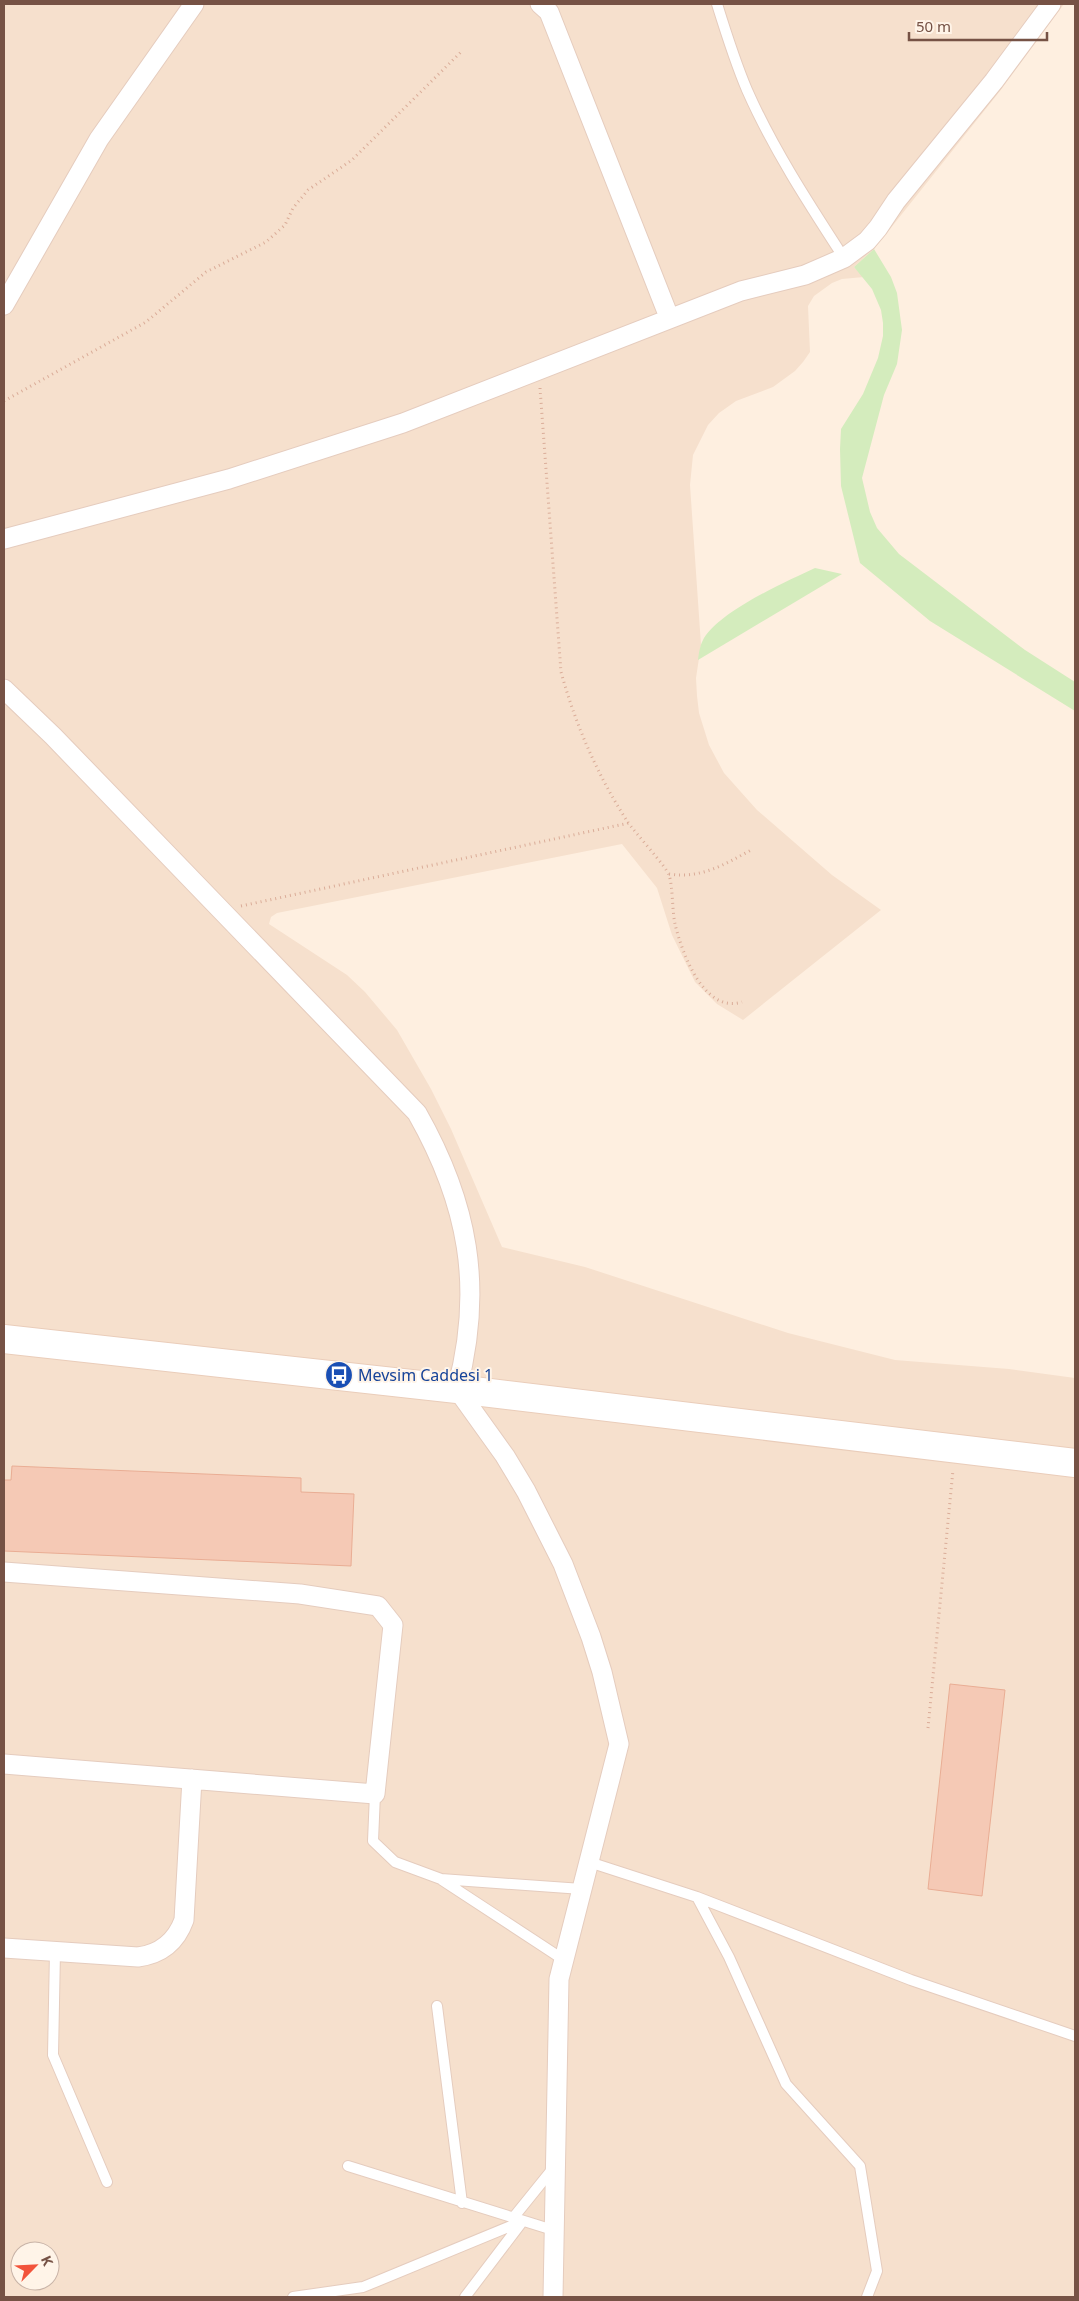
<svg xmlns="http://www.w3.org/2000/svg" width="1079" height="2301" viewBox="0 0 1079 2301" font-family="'Noto Sans',sans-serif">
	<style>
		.residential { fill: #f6e0cd; fill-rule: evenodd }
		.green { fill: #d4ecbd }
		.building { fill: #f5c9b5; stroke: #e9ad94 }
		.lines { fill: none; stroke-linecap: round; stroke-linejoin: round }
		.lane-casing { stroke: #e5ccbe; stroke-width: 12 }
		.street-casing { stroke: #e5ccbe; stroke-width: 21 }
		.secondary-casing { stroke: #eacdba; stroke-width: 30 }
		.path { stroke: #daac98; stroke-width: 3; stroke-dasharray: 1 4; stroke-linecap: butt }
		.lane { stroke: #fff; stroke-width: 10 }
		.street { stroke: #fff; stroke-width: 19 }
		.secondary { stroke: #fff; stroke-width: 28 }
		.labels { text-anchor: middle; stroke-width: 4; stroke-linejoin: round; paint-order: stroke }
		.transit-label { font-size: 16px; fill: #164399; stroke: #fff4e8; text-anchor: start }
	</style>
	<rect width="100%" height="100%" fill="#feefe0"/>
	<path class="residential" d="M4,4h1060l-64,87 -126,158 -20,18 10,10 -22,2 -10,4 -18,13 -6,10 2,46 -7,10 -8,9 -22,16 -37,14 -17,12 -11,12 -15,30 -3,30 11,160 -5,33 1,18 2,17 10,32 15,28 33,37 75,65 49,35 -138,110 -26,-16 -22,-22 -23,-47 -15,-47 -35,-44 -345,69 -6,4 -2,7 78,51 18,17 32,38 34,59 20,40 51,118 83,20 203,66 107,27 114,9 66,9v919h-1071zM20,2251h30v30h-30z"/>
	<path class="green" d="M874,249l17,28 6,16 5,37 -5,34 -13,31 -22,83 8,34 7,16 22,26 126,96 50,32v29l-145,-90 -70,-58 -19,-77 -1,-37 1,-20 22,-35 15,-36 5,-22v-13l-2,-13 -9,-21 -18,-22z
		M815,568l27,6 -144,86c1,-8 2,-15 6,-22 18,-28 81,-56 111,-70z"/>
	<path class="building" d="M12,1466l289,12v14l53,2 -3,72 -347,-15v-71h7z
		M950,1684l55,6 -23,206 -54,-7z"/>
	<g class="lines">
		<g class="lane-casing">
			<path id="lane" d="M717,4c9,29 18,58 30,86 26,59 62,114 97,168
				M375,1794l-2,47 22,21 46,17 141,10
				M589,1862l108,35 32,60 57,127 74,82 17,105 -10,26
				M442,1880l122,80
				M697,1897l214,83 164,56
				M55,1951l-2,104 54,127
				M437,2006l25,197
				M348,2166l205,64
				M513,2218l42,-52
				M293,2297l70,-10 160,-66
				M465,2297l57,-75"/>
		</g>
		<g class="street-casing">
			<path id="street" d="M540,4l9,8 120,305
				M4,305l95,-166 95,-135
				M4,539l225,-60 174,-56 338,-132 64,-16 39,-17 23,-17 11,-13 18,-27 98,-120 57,-77
				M4,689l49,47 364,377c51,90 67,174 40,276l48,67 21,35 37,73 28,73 11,35 17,72 -60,235 -6,318
				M4,1572l296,22 78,12 15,19 -18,169 -371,-30
				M4,1948l134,9c23,-3 38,-15 46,-37l8,-141"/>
		</g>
		<g class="secondary-casing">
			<path id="secondary" d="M4,1339l453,50 618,74"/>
		</g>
		<path class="path" d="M540,388l21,284c15,54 36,102 66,149 8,12 39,45 42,54 4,12 3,35 6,49 7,29 29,90 67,78
			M4,401l142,-79 60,-50 60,-30 19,-17 8,-17 15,-18 44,-30 109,-108
			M669,874c33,5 56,-10 84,-25
			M241,906l388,-83
			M928,1728l25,-258"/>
		<use href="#lane" class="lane"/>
		<use href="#street" class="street"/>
		<use href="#secondary" class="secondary"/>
	</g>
	<defs>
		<g id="bus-disc" transform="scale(1.4375)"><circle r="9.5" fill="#1a4fb4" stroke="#fff4e8"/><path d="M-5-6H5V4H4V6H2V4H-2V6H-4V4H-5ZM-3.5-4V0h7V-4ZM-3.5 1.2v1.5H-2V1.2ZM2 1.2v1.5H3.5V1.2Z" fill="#fff"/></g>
	</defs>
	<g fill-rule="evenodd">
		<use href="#bus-disc" x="339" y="1375"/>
	</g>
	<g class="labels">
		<g class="transit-label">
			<text x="358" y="1381">Mevsim Caddesi 1</text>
		</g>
	</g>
	<rect width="1079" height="2301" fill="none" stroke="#765245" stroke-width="10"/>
	<g transform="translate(35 2266) rotate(66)"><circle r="24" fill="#fff4e8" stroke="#c8b3a7"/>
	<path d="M0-4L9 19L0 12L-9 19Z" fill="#f2533a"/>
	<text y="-8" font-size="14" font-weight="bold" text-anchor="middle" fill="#765245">K</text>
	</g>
	<path d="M909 32v8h138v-8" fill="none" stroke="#765245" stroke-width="2.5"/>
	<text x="916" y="32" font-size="15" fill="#765245" stroke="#fff4e8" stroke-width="4" paint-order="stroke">50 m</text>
</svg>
